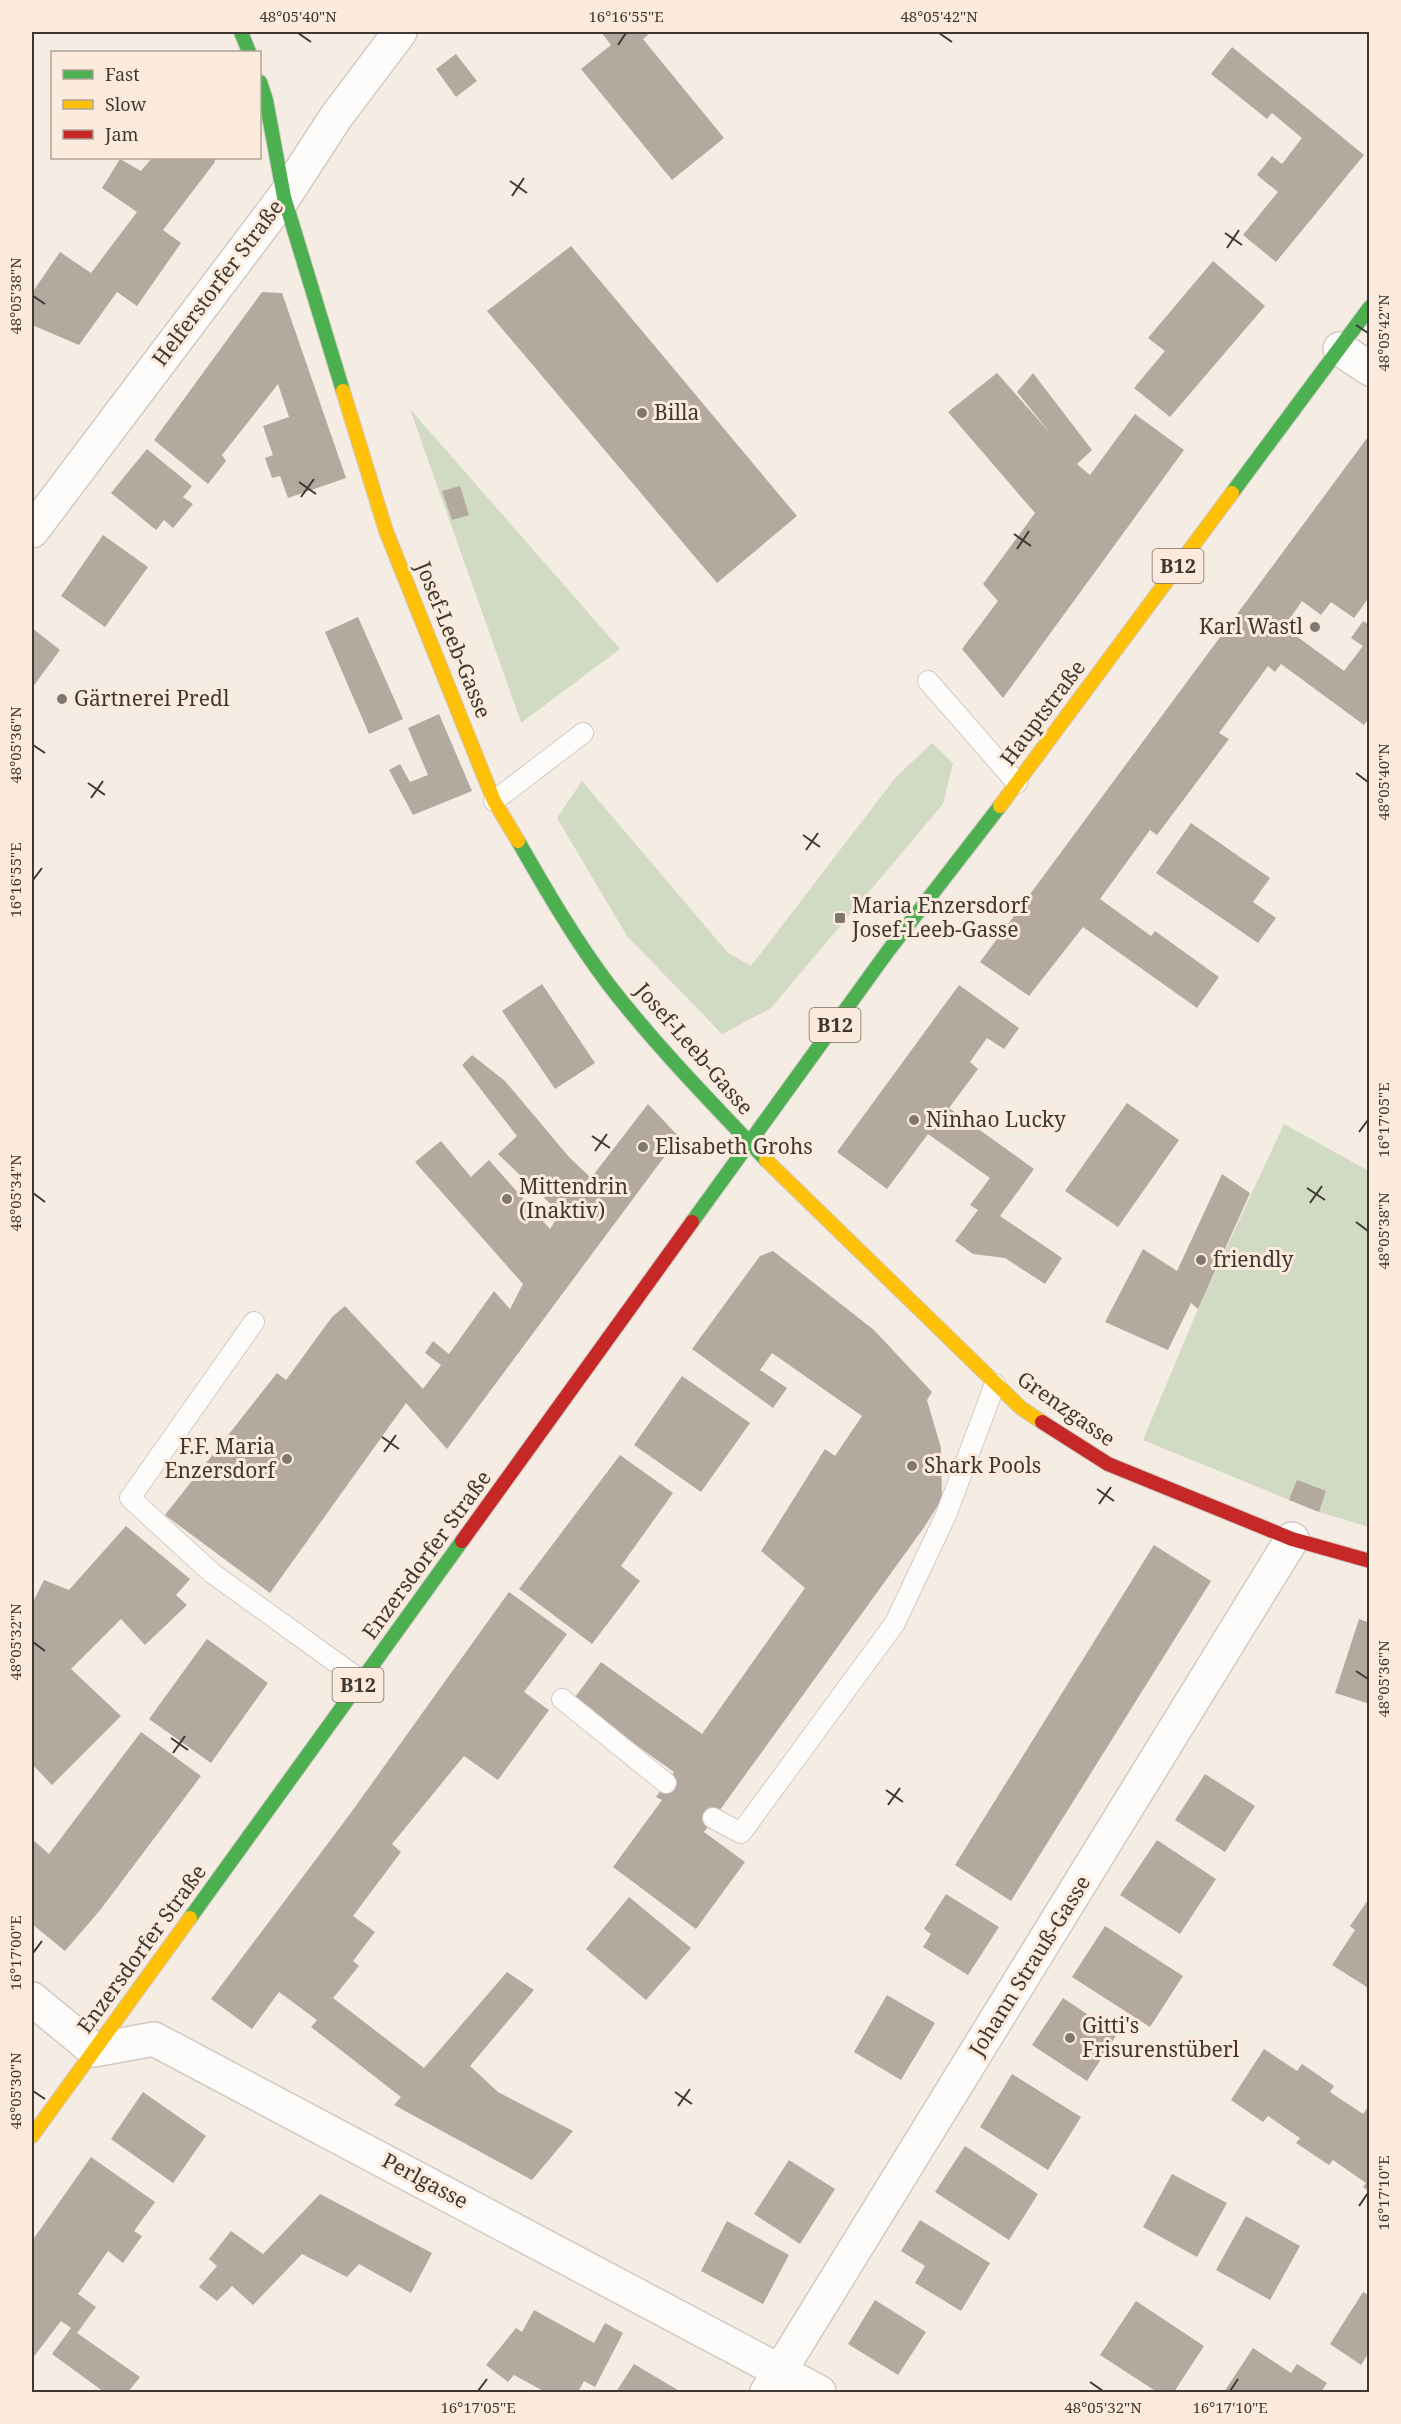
<svg xmlns="http://www.w3.org/2000/svg" width="1401" height="2424" viewBox="0 0 1401 2424" font-family="'Noto Serif',serif">
	<style>
		.green { fill: #d1dac3 }
		.building { fill: #b4a99f }
		.lines { fill: none; stroke-linecap: round; stroke-linejoin: round }
		.lane-casing { stroke: #d1cac3; stroke-width: 22 }
		.street-casing { stroke: #d1cac3; stroke-width: 36 }
		.fast-casing { stroke: #d1cac3; stroke-width: 16 }
		.slow-casing { stroke: #d1cac3; stroke-width: 16 }
		.jam-casing { stroke: #d1cac3; stroke-width: 16 }
		.lane { stroke: #fefcfb; stroke-width: 20 }
		.street { stroke: #fefcfb; stroke-width: 33 }
		.fast { stroke: #4caf50; stroke-width: 14 }
		.slow { stroke: #ffc107; stroke-width: 14 }
		.jam { stroke: #c62828; stroke-width: 14 }
		.ticks { fill: none; stroke: #3f3832; stroke-width: 2 }
		.poi-dot { fill: #7f7770; stroke: #fcebdc; stroke-width: 2 }
		.labels { text-anchor: middle; stroke-width: 6; stroke-linejoin: round; paint-order: stroke }
		.shield { fill: #fcebdc; stroke: #786e65; stroke-width: 1.5 }
		.shield-label { font-size: 20px; font-weight: bold; fill: #3f3832 }
		.street-label { font-size: 21px; fill: #3f3832; stroke: #fcebdc }
		.poi-label { font-size: 21px; fill: #3f3832; stroke: #fcebdc; text-anchor: start }
		.neatline { fill: none; stroke: #3f3832; stroke-width: 2 }
		.ticks-label { font-size: 15px; text-anchor: middle; fill: #3f3832 }
	</style>
	<rect width="100%" height="100%" fill="#f5ece3"/>
	<path class="green" d="M410,409l210,240 -99,74v-1z
		M932,743l21,20 -10,41 -172,204 -49,26 -95,-98 -70,-118 25,-37 146,172 23,13 145,-189z
		M1284,1124l85,47v356l-50,-15 -176,-72 55,-131z"/>
	<path class="building" d="M601,32h44l3,3 -5,4 81,99 -52,42 -91,-111 30,-24z
		M1232,47l132,108 -88,107 -33,-27 35,-43 -21,-17 15,-19 10,8 20,-26 -30,-25 -5,6 -56,-45z
		M456,54l21,27 -21,16 -20,-28z
		M152,158h62l1,4 -52,68 18,13 -44,63 -20,-14 -38,53 -47,-20v-32l28,-41 31,21 46,-61 -35,-24 18,-29 21,12z
		M571,246l226,270 -80,67 -230,-272z
		M1213,261l52,45 -95,111 -36,-29 31,-37 -17,-13z
		M262,292l20,1 64,185 -58,20 -8,-22 -8,2 -7,-20 8,-3 -10,-29 26,-9 -11,-33 -56,71 4,6 -18,23 -54,-44z
		M997,373l54,61 -34,-42 16,-19 59,77 -15,14 13,11 45,-61 49,36 -181,248 -41,-49 36,-48 -15,-17 52,-71 -87,-101z
		M1370,434v162l-16,22 -23,-16 -10,13 -19,-14 -18,26 60,44 19,-25 -12,-8 12,-17 7,4v92l-6,8 -83,-61 -6,8 -7,-6 -49,67 10,6 -72,96 -7,-5 -50,69 51,37 4,-5 64,46 -22,31 -114,-81 -54,69 -49,-34z
		M147,449l45,37 -9,11 10,7 -20,24 -9,-8 -8,10 -45,-37z
		M460,486l9,29 -17,5 -10,-29z
		M103,535l45,32 -43,60 -44,-31z
		M358,617l45,102 -34,15 -44,-102z
		M32,628l28,22 -28,38z
		M439,714l33,77 -59,24 -24,-45 11,-6 10,18 18,-7 -20,-47z
		M1191,823l79,55 -17,24 23,16 -18,25 -102,-70z
		M542,984l53,79 -40,26 -53,-78z
		M959,985l60,43 -15,21 -17,-11 -17,24 8,7 -29,39 85,61 -34,47 62,42 -17,26 -40,-26 -32,-4 -18,-13 23,-31 -8,-5 20,-27 -62,-44 -41,55 -50,-37z
		M472,1055l33,26 64,76 22,21 57,-74 31,33 -232,312 -41,-46 -136,190 -105,-78 112,-142 9,7 46,-63 13,-11 78,83 18,-24 -16,-12 8,-12 16,13 45,-63 16,18 13,-25 -108,-122 26,-21 30,36 18,-17 61,69 10,-16 -62,-59 19,-18 -55,-71z
		M1127,1103l52,37 -61,87 -53,-36z
		M1222,1174l28,19 -52,116 -7,-6 -23,47 -63,-28 38,-73 34,22z
		M773,1251l101,79 58,62 -5,8 14,48 1,51 -17,27 -221,306 41,30 -49,67 -83,-62 49,-67 -6,-3 18,-25 -101,-72 28,-38 101,72 103,-146 -44,-37 64,-102 10,7 27,-40 -90,-63 -12,17 27,18 -14,20 -81,-59 68,-93z
		M682,1376l68,47 -49,69 -67,-47z
		M620,1455l53,38 -52,73 19,15 -48,63 -73,-55z
		M1297,1480l29,11 -7,21 -30,-12z
		M126,1526l64,53 -14,16 11,10 -42,40 -24,-26 -50,50 50,47 -69,69 -20,-21v-160l12,-24 25,10z
		M1154,1545l57,36 -200,320 -56,-36z
		M509,1592l58,42 -43,58 25,18 -51,70 -34,-24 -72,88 9,8 -48,64 22,16 -22,29 6,5 -26,32 91,70 83,-96 27,18 -64,76 28,26 75,39 -41,49 -138,-75 7,-8 -90,-70 6,-7 -38,-28 -27,37 -41,-30 139,-185z
		M1359,1619l11,4v81l-35,-11z
		M207,1639l61,44 -57,80 -62,-44z
		M141,1732l60,44 -100,133 -36,42 -33,-27v-85l17,15z
		M1205,1774l50,32 -30,46 -50,-32z
		M1157,1840l59,39 -36,55 -60,-39z
		M946,1894l53,33 -31,48 -45,-28 8,-13 -7,-5z
		M629,1897l62,51 -45,52 -60,-51z
		M1370,1897v92l-38,-24 23,-35 -5,-4z
		M1105,1926l78,50 -33,51 -78,-50z
		M887,1995l48,28 -34,57 -47,-28z
		M1063,1998l54,36 -30,47 -55,-36z
		M1264,2049l33,22 5,-7 32,22 -4,6 33,22 5,-7 2,2v83l-7,-5 3,-4 -33,-23 -4,5 -33,-22 4,-5 -32,-22 -5,6 -32,-22z
		M1012,2074l69,43 -33,53 -68,-43z
		M143,2092l63,44 -33,47 -62,-44z
		M965,2146l73,48 -29,46 -74,-48z
		M91,2157l64,45 -21,29 8,5 -19,27 -15,-12 -30,43 18,13 -19,26 63,44 -12,15h-24l-52,-38 19,-26 -10,-7 -29,38v-118z
		M789,2160l46,29 -35,55 -46,-30z
		M1172,2174l55,29 -30,54 -54,-30z
		M320,2194l112,59 -21,40 -52,-29 -12,13 -45,-23 -49,51 -21,-19 -15,15 -18,-14 18,-21 -8,-7 22,-28 32,23z
		M1246,2216l54,30 -30,54 -54,-30z
		M920,2220l70,43 -29,48 -46,-28 10,-17 -24,-15z
		M727,2221l62,34 -26,49 -62,-33z
		M1363,2292l7,4v55l-9,14 -31,-21z
		M875,2300l51,32 -28,43 -50,-31z
		M1136,2301l68,45 -30,46h-17l-57,-37z
		M534,2310l60,33 11,-20 18,10 -28,54 -11,-6 -6,11h-33l-31,-17 -6,7 -22,-17 30,-37 6,4z
		M1253,2348l38,25 6,-9 30,19 -6,9h-97z
		M634,2364l47,28h-65z"/>
	<g class="lines">
		<g class="lane-casing">
			<path id="lane" d="M928,681l89,102
				M494,801l89,-68
				M254,1322l-124,176 82,75 150,108
				M562,1699l104,84
				M713,1818l28,15 154,-210 51,-108 49,-131"/>
		</g>
		<g class="street-casing">
			<path id="street" d="M1340,349l30,20
				M32,531l252,-334 52,-80 64,-85
				M32,1999l62,51 60,-11 665,353
				M767,2392l525,-853"/>
		</g>
		<g class="fast-casing">
			<path id="fast" d="M241,32l8,20
				M260,82l6,18 18,97 59,194
				M1232,493l138,-186
				M518,841c28,49 57,99 91,144 48,62 103,118 157,175
				M692,1222l196,-271 112,-145
				M190,1918l272,-377"/>
		</g>
		<g class="slow-casing">
			<path id="slow" d="M343,391l43,140 108,270 24,40
				M1000,806l232,-313
				M766,1160l255,248 21,14
				M32,2136l158,-218"/>
		</g>
		<g class="jam-casing">
			<path id="jam" d="M1042,1422l66,42 184,75 78,22
				M462,1541l230,-319"/>
		</g>
		<use href="#lane" class="lane"/>
		<use href="#street" class="street"/>
		<use href="#fast" class="fast"/>
		<use href="#slow" class="slow"/>
		<use href="#jam" class="jam"/>
	</g>
	<path class="ticks" d="M298,33l13,9M939,33l13,9M618,45l8,-12M510,181l17,12M512,196l12,-18M1225,233l17,12M1227,248l12,-18M33,296l12,8M1356,325l12,8M299,482l17,12M301,497l13,-18M1014,534l17,12M1017,549l12,-18M33,745l12,8M1356,773l12,9M88,783l17,12M91,798l12,-17M803,835l17,12M806,850l12,-17M33,880l9,-12M1359,1132l9,-12M592,1136l18,12M595,1151l12,-17M1307,1188l18,12M33,1193l12,9M1310,1203l12,-17M1356,1222l12,9M382,1437l17,12M384,1452l12,-17M1097,1489l17,12M1099,1504l12,-17M33,1642l12,9M1356,1671l12,8M171,1738l17,12M173,1753l12,-17M886,1790l17,12M888,1805l12,-17M33,1953l9,-12M33,2091l12,8M675,2092l17,12M678,2106l12,-17M1359,2206l9,-13M1090,2382l13,9M478,2391l9,-12M1230,2391l8,-12"/>
	<g class="poi-dot">
		<circle cx="642" cy="413" r="6"/>
		<circle cx="1315" cy="627" r="6"/>
		<circle cx="62" cy="699" r="6"/>
		<rect x="834" y="912" width="12" height="12" rx="3"/>
		<circle cx="914" cy="1120" r="6"/>
		<circle cx="643" cy="1147" r="6"/>
		<circle cx="507" cy="1199" r="6"/>
		<circle cx="1201" cy="1260" r="6"/>
		<circle cx="287" cy="1459" r="6"/>
		<circle cx="912" cy="1466" r="6"/>
		<circle cx="1070" cy="2038" r="6"/>
	</g>
	<g class="labels">
		<g class="shield">
			<rect x="1152.5" y="549" width="51" height="34" rx="4.5"/>
			<rect x="809.5" y="1008" width="51" height="34" rx="4.5"/>
			<rect x="332.5" y="1668" width="51" height="34" rx="4.5"/>
		</g>
		<g class="shield-label">
			<text x="1178" y="573">B12</text>
			<text x="835" y="1032">B12</text>
			<text x="358" y="1692">B12</text>
		</g>
		<g class="street-label">
			<text transform="translate(218 283) rotate(-53)" y="7">Helferstorfer Straße</text>
			<text transform="translate(453 640) rotate(68)" y="7">Josef-Leeb-Gasse</text>
			<text transform="translate(1043 713) rotate(-53)" y="7">Hauptstraße</text>
			<text transform="translate(694 1049) rotate(49)" y="7">Josef-Leeb-Gasse</text>
			<text transform="translate(1066 1409) rotate(35)" y="7">Grenzgasse</text>
			<text transform="translate(427 1555) rotate(-54)" y="7">Enzersdorfer Straße</text>
			<text transform="translate(142 1949) rotate(-54)" y="7">Enzersdorfer Straße</text>
			<text transform="translate(1030 1966) rotate(-58)" y="7">Johann Strauß-Gasse</text>
			<text transform="translate(425 2181) rotate(28)" y="7">Perlgasse</text>
		</g>
		<g class="poi-label">
			<text x="654" y="420">Billa</text>
			<text x="1303" y="634" text-anchor="end">Karl Wastl</text>
			<text x="74" y="706">Gärtnerei Predl</text>
			<text x="852" y="913">Maria Enzersdorf<tspan x="852" dy="24">Josef-Leeb-Gasse</tspan></text>
			<text x="926" y="1127">Ninhao Lucky</text>
			<text x="655" y="1154">Elisabeth Grohs</text>
			<text x="519" y="1194">Mittendrin<tspan x="519" dy="24">(Inaktiv)</tspan></text>
			<text x="1213" y="1267">friendly</text>
			<text x="275" y="1454" text-anchor="end">F.F. Maria<tspan x="275" dy="24">Enzersdorf</tspan></text>
			<text x="924" y="1473">Shark Pools</text>
			<text x="1082" y="2033">Gitti's<tspan x="1082" dy="24">Frisurenstüberl</tspan></text>
		</g>
	</g>
	<rect width="1401" height="2424" fill="none" stroke="#fcebdc" stroke-width="66"/>
	<rect x="51" y="51" width="210" height="108" fill="#fcebdc" stroke="#b0a398" stroke-width="1.5"/>
	<rect x="63" y="70" width="30" height="9" fill="#4caf50" stroke="#b0a398" stroke-width="1.5"/>
	<text x="105" y="81" font-size="18" fill="#3f3832">Fast</text>
	<rect x="63" y="100" width="30" height="9" fill="#ffc107" stroke="#b0a398" stroke-width="1.5"/>
	<text x="105" y="111" font-size="18" fill="#3f3832">Slow</text>
	<rect x="63" y="130" width="30" height="9" fill="#c62828" stroke="#b0a398" stroke-width="1.5"/>
	<text x="105" y="141" font-size="18" fill="#3f3832">Jam</text>
	<rect x="33" y="33" width="1335" height="2358" class="neatline"/>
	<g class="ticks-label">
		<text x="298" y="22">48°05'40"N</text>
		<text x="626" y="22">16°16'55"E</text>
		<text x="939" y="22">48°05'42"N</text>
		<text transform="translate(16 296) rotate(-90)" y="5">48°05'38"N</text>
		<text transform="translate(1384 333) rotate(-90)" y="5">48°05'42"N</text>
		<text transform="translate(16 745) rotate(-90)" y="5">48°05'36"N</text>
		<text transform="translate(1384 782) rotate(-90)" y="5">48°05'40"N</text>
		<text transform="translate(16 880) rotate(-90)" y="5">16°16'55"E</text>
		<text transform="translate(1384 1120) rotate(-90)" y="5">16°17'05"E</text>
		<text transform="translate(16 1193) rotate(-90)" y="5">48°05'34"N</text>
		<text transform="translate(1384 1231) rotate(-90)" y="5">48°05'38"N</text>
		<text transform="translate(16 1642) rotate(-90)" y="5">48°05'32"N</text>
		<text transform="translate(1384 1679) rotate(-90)" y="5">48°05'36"N</text>
		<text transform="translate(16 1953) rotate(-90)" y="5">16°17'00"E</text>
		<text transform="translate(16 2091) rotate(-90)" y="5">48°05'30"N</text>
		<text transform="translate(1384 2193) rotate(-90)" y="5">16°17'10"E</text>
		<text x="478" y="2413">16°17'05"E</text>
		<text x="1103" y="2413">48°05'32"N</text>
		<text x="1230" y="2413">16°17'10"E</text>
	</g>
</svg>
